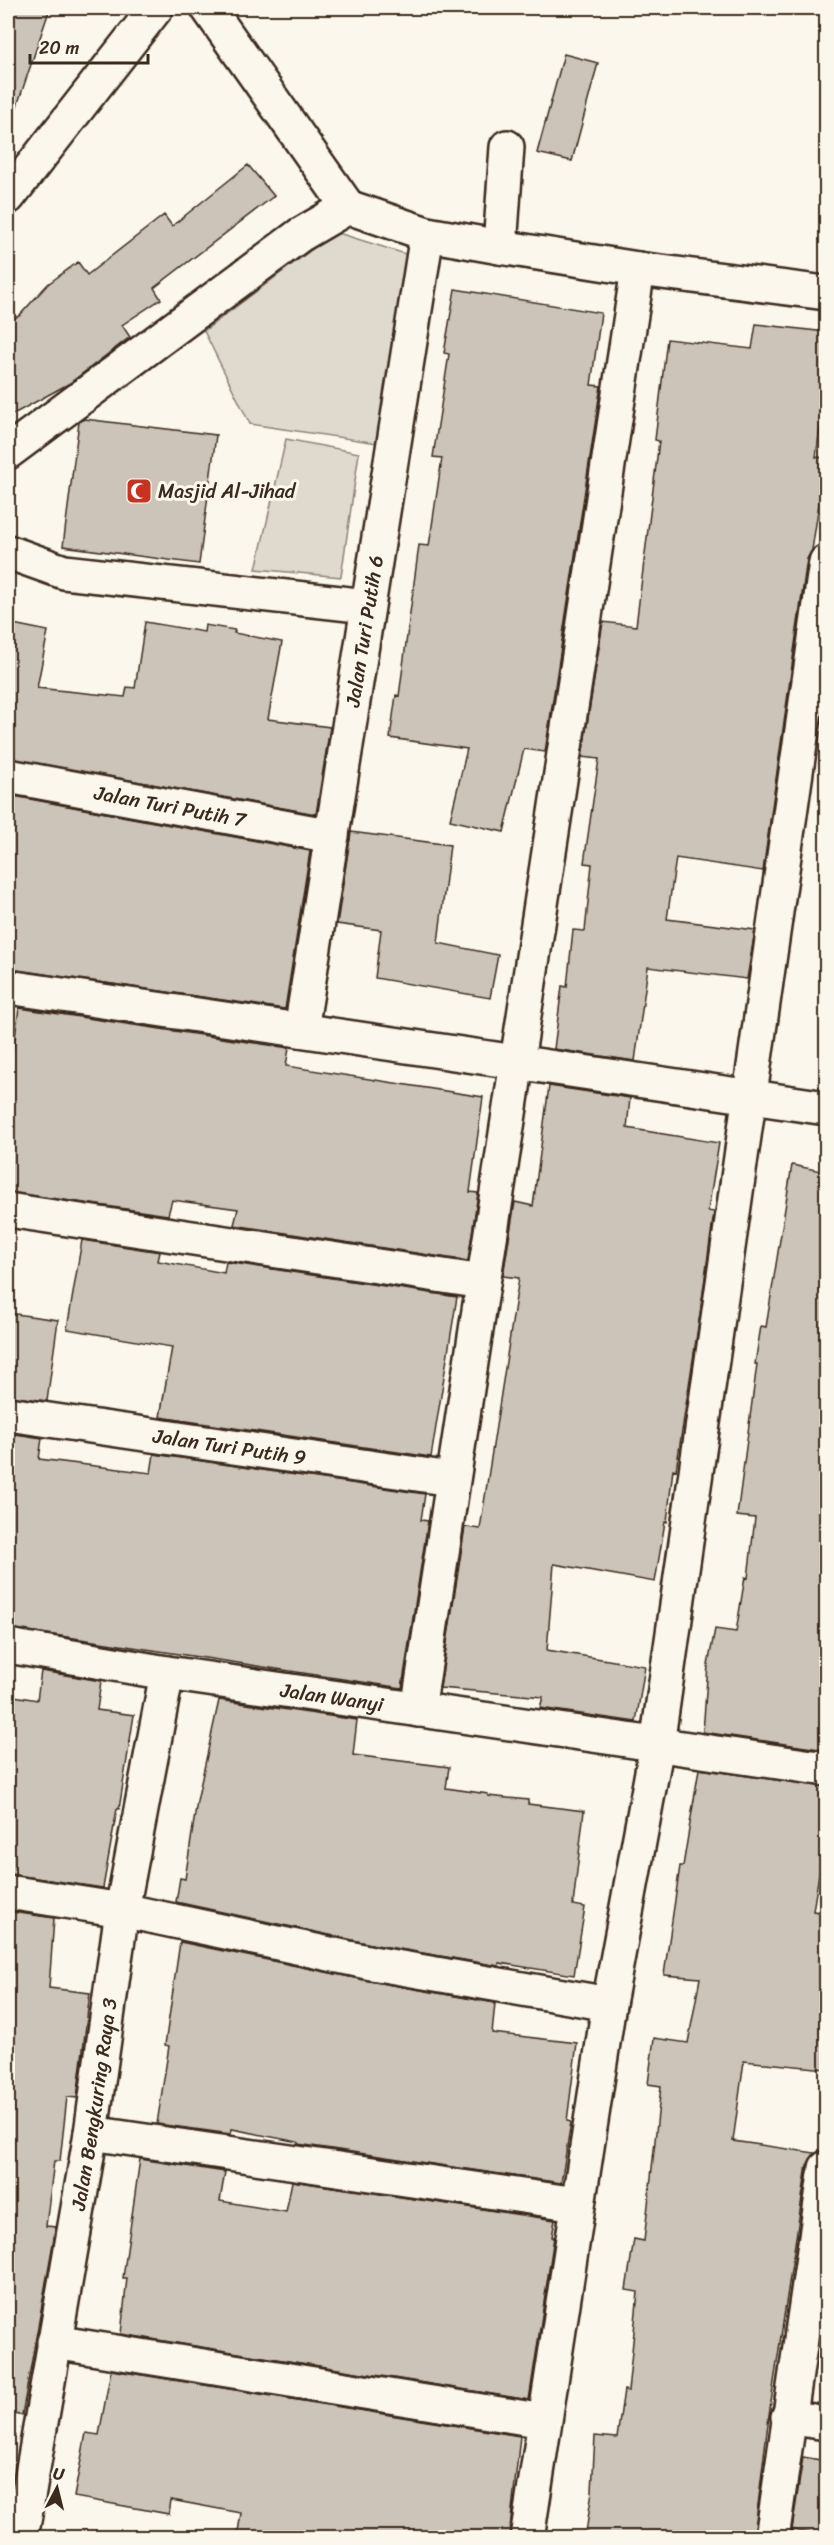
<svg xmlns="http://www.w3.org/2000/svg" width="834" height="2545" viewBox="0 0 834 2545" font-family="Sriracha,sans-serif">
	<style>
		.green { fill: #dfd9ce; stroke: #8d8276; stroke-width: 1.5 }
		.building { fill: #ccc4b9; stroke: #3b2a1e; stroke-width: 1.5 }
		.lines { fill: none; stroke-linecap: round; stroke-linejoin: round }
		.street-casing { stroke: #3b2a1e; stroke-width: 38 }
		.street { stroke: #fbf7ec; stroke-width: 33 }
		.labels { text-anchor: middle; stroke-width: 6; stroke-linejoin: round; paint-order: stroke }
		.poi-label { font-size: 20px; fill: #3b2a1e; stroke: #fbf7ec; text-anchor: start }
		.street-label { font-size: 20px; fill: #3b2a1e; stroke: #fbf7ec }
	</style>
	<rect width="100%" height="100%" fill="#fbf7ec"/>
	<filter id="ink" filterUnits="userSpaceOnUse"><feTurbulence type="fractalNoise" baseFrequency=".0167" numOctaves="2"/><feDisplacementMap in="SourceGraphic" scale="12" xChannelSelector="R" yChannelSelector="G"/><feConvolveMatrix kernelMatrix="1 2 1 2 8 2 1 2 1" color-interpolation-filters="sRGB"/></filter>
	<g filter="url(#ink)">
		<path class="green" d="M335,232l77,24 -35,187 -127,-19 -46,-93z
			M286,439l73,14 -18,124 -85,-8z"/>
		<path class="building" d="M8,8h42l-37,110 -5,-1z
			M564,54l34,9 -26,98 -35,-8z
			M248,165l26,31 -120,92 7,11 -39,26 8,12 -60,46 -62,34v-97l11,-4 29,-32 30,-22 9,13 77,-60 8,11z
			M455,289l146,24 -10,72 10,1 -2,12 -54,354 -21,-3 -20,83 -54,-12 17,-71 -77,-11 6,-43 3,1 20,-151 10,1 13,-88 -9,-1 16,-103 -5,-1z
			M756,324l70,8v53l-10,72 10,1 -14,92 -5,9 -44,312 -87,-13 -9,61 88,11 -8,49 -99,-12 -13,94 -81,-12 8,-63 5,1 6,-57 12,1 7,-67 -8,-1 15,-104 -17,-2 21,-135 33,4 23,-185 -4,-1 12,-101 85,10z
			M84,419l132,16 -17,129 -136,-18 16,-124z
			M145,622l59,10 1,-7 30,5 -1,3 48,9 -14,77 62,8 -14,87 -308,-56v-135l40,8 -11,57 88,9 2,-10 8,1z
			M8,795l302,56 -25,158 -277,-40z
			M351,832l99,13 -12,98 60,12 -8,43 -115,-20 6,-48 -44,-6z
			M19,1008l270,40 -3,18 197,31 -13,95 8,1 -10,68 -234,-36 4,-16 -66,-9 -4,15 -160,-23v-105z
			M549,1086l81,12 -3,30 92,15 -11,68 6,1 -14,102 -24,156 -3,-1 -6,53h-2l-10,60 -101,-18 -7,86 98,16 -9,56 -96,-14 3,-11 -103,-9 25,-161 15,2 39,-251 -16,-2 12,-74 18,4z
			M792,1165l34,7v578l-123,-18 5,-67 7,-36 21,3 9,-55 3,1 7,-60 -18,-2 20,-152h-2l6,-38 5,1z
			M82,1240l78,12 -2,9 66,12 2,-11 231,35 -26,160 -271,-40 12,-70 -105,-18z
			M8,1313l50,7 -11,81 -39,-5z
			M8,1433l34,5 -3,21 112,14 3,-19 271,40 -4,26 7,1 -26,167 -394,-60z
			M41,1671l60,10 -4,29 37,5 -15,94h-2l-14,79 -95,-14v-179l29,5z
			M219,1700l138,20 -4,35 96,12 -3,21 42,6v2l40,4v4l56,7 -11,94 12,2 -11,68 -75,-12v3l-123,-21 -200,-43 4,-24 5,1 12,-78z
			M699,1769l127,18v43l-13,81 13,2v156l-82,-8 -11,80 82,12 -8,12 -38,250 -15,123h-131l-37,-5 6,-42 3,-55 22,2 7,-48 4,1 10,-99 -12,-2 8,-51 10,2 17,-155 -13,-2 6,-46 34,5 12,-65 -36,-3 16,-109h3z
			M12,1912l42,6 -5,70 41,5 -13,105 -10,-1 -7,64h-6l-8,65 10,1 -34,188 -14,-1v-451z
			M180,1942l189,39 126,22 -3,30 85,10 -10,78 4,1 -10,61 -263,-39v-2l-66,-13 -1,5 -74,-10 12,-78 -4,-1z
			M140,2159l85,13 -5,29 66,11 6,-31 263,39 -3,17h2l-25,163 -408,-66 6,-56h-4z
			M111,2370l409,66 -11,102h-272l4,-25 -70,-13 -2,14 -95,-17 12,-64 13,2z
			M803,2457l23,4v75l-34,-6z"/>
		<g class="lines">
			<g class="street-casing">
				<g id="street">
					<path d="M208,8l140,199"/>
					<path d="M8,197l148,-189"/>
					<path d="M500,247l7,-100"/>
					<path d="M8,452l292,-217 48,-28 79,27 73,13 138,22 188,24"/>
					<path d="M8,552l56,20 303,34"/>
					<path id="s1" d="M8,776l324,60"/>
					<path d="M8,987l818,121"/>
					<path id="s2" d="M301,1030l126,-796"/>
					<path d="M8,1210l475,72"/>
					<path id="s3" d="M8,1414l443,65"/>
					<path id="s4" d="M8,1646l159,27 659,96"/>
					<path d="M418,1710l220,-1441"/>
					<path d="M8,1892l114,18 250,53 237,41"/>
					<path d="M91,2133l486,71"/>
					<path d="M54,2342l490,79"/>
					<path d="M788,2417l38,6"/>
					<path id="s5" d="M21,2538l70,-405 31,-223 45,-237"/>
					<path d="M527,2538l82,-534 48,-259 169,-1183"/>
					<path d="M772,2538l54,-370"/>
				</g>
			</g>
			<use href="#street" class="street"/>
		</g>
	</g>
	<defs>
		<g id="mosque-square" transform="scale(1.35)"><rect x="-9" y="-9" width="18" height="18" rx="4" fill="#c8321e" stroke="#fbf7ec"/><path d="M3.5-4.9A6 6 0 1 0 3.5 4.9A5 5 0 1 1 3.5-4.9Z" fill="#fff"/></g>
	</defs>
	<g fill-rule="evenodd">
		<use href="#mosque-square" x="139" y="491"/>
	</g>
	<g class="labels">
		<g class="poi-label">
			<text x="158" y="498">Masjid Al-Jihad</text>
		</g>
		<g class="street-label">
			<text dy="7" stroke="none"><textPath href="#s2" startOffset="404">Jalan Turi Putih 6</textPath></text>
			<text dy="7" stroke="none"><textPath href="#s1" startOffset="165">Jalan Turi Putih 7</textPath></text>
			<text dy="7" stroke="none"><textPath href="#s3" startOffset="224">Jalan Turi Putih 9</textPath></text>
			<text dy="7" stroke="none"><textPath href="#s4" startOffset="328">Jalan Wanyi</textPath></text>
			<text dy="7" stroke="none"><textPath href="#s5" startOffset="440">Jalan Bengkuring Raya 3</textPath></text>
		</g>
	</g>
	<rect width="834" height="2545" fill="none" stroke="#fbf7ec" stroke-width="30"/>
	<rect x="15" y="15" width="804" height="2515" fill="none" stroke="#3b2a1e" stroke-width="2" filter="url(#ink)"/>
	<g transform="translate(57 2488) rotate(7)" stroke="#fbf7ec" stroke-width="4.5" paint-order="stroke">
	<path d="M0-4.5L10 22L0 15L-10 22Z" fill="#3b2a1e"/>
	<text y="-9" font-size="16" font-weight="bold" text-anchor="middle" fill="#3b2a1e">U</text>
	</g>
	<path d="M30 54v9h118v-9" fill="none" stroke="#3b2a1e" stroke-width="3"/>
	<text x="39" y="54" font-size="18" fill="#3b2a1e" stroke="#fbf7ec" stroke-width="4.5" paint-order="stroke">20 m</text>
</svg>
